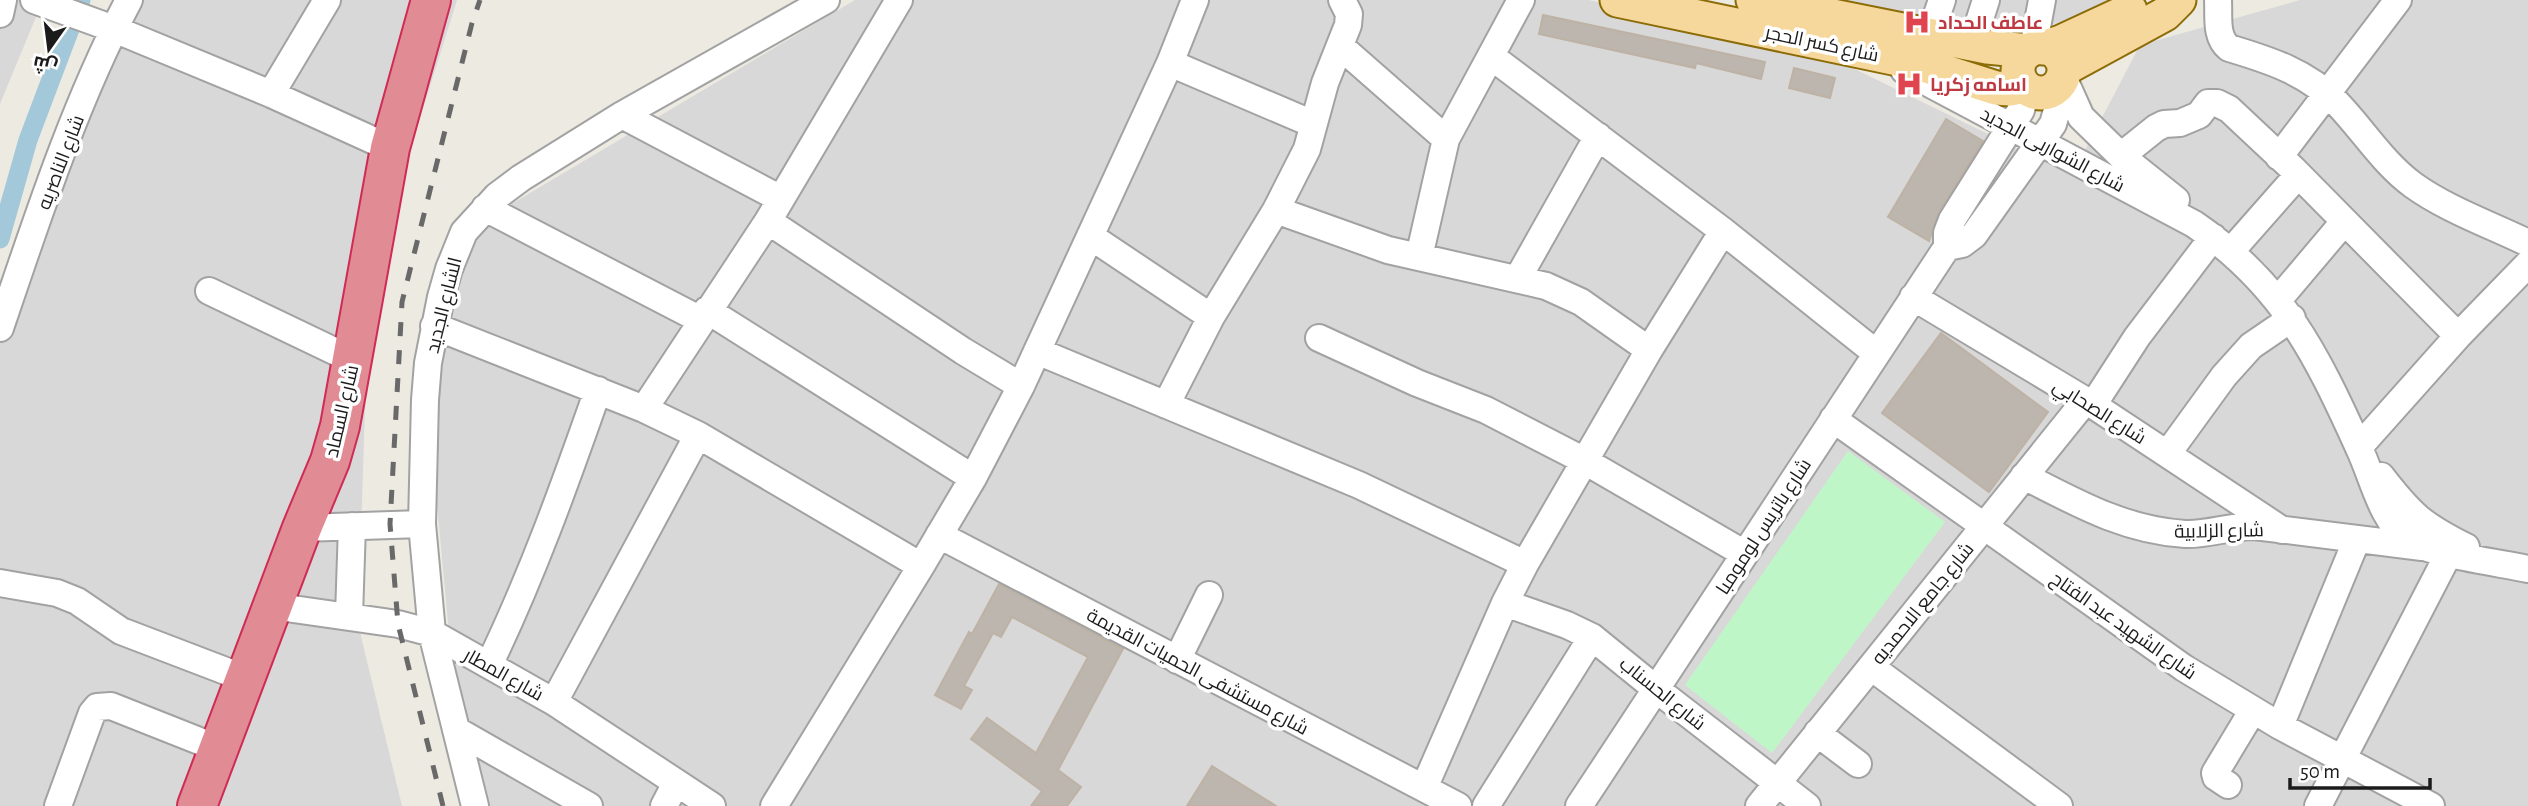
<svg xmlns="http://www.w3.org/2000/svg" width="2528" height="806" viewBox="0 0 2528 806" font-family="'Alegreya Sans',Cairo,sans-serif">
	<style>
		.residential { fill: #d9d8d8 }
		.park { fill: #bff6c8 }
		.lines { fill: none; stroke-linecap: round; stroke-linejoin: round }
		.canal { stroke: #a3c8d9; stroke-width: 19 }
		.building { fill: #bdb6ae; stroke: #bdb2a4; stroke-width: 2 }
		.minor-casing { stroke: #a2a2a2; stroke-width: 30 }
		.major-casing { stroke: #8c6c07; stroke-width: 37 }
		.highway-casing { stroke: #ce2b55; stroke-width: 42 }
		.minor { stroke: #fff; stroke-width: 26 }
		.major { stroke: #f7d89c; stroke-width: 33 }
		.highway { stroke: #e18b94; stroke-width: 38 }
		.rail { stroke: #696969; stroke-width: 5; stroke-dasharray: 14 14; stroke-linecap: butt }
		.labels { text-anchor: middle; stroke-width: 7; stroke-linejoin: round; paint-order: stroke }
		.health-label { font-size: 19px; font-weight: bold; fill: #be3a42; stroke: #fff; text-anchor: start }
		.street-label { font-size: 19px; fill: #1b1b1b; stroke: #fff }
	</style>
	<rect width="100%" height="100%" fill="#eceae1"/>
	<path class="residential" d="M0,0h43l-43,104z
		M127,0h330l-60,192 -30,154 -9,278 44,182h-402v-481z
		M855,0h734l239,56 244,119 68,-130 160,-45h228v806h-2041l-33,-119 -24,-258 34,-197z
		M1828,0h305l-123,37z"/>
	<path class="park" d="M1848,451l97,71 -173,231 -87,-68z"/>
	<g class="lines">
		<path class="canal" d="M0,239l28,-99 53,-140"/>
	</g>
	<path class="building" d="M1543,15l222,47 -4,17 -65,-16 -1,5 -156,-34z
		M1794,68l41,10 -5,20 -41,-10z
		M1946,119l37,22 -44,71 -10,29 -41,-24z
		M1941,333l107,79 -59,80 -107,-79z
		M999,584l124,65 -65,121 23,17 -14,19h-36l11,-15 -71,-52 16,-21 49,35 52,-96 -76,-40 -11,20 -8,-4 -29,53 8,4 -11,19 -26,-14 34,-63 3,2z
		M1212,766l64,40h-89z"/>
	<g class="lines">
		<g class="minor-casing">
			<path id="minor" d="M34,0l80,29 157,65 119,54
				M2218,0c1,16 -3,37 11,48 40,12 78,24 108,55 26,27 46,60 76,82 33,24 78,40 115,58
				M0,14l3,-14
				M1930,35l12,-35
				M1972,44l14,-44
				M1340,46l106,93
				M2033,49l9,-49
				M1492,57l231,174 153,122
				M1170,63l143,61
				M1904,70l290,154c88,60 122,129 165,224 14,29 22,73 50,92 22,14 91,23 119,29
				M2063,77l18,40 40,39 55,44
				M271,94l56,-94
				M622,115l159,84
				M2121,156l35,-28 8,-4 16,-1 19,-8 9,-12h9l12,6 64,60 165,167
				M2279,157l119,-157
				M485,208l216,112
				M1276,210l112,40 158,36 35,16 68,48
				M768,221l195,130 58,35
				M1090,236l121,81
				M1947,247l15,-3 12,-9 79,-111 6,-21 -2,-16
				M2231,251l67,-76
				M1419,257l27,-118 75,-139
				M1518,278l80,-142
				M209,291l144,69
				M1913,297l180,108 189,125
				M2278,300l66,-78
				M707,310l266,168
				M434,326l210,83 54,26 223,131
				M0,328c37,-109 75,-226 129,-328
				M1319,338l98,45 69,27 97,50 162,94
				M1037,351l322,134 166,79
				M1166,405l45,-88 65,-107 31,-61 18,-66 23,-58 1,-11 -7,-14
				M2093,405l44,-68 76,-100
				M644,409l124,-188 131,-221
				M1833,419l351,249 96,58 151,80
				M2359,447l99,-111 70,-72
				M2168,453l56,-77 27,-30 41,-28
				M2024,476c53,27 100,54 161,58 23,1 45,-8 69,-8l168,21
				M2381,476c30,39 41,49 85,71
				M302,528l120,-4
				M939,535l519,271
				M0,583l57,10 20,8 44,30 123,47
				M1505,603l62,22 25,12 64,52 151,117
				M272,606l126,18 34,9 122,69 158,104
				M349,616l3,-90
				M1177,660l32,-65
				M489,665c43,-89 76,-181 109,-275
				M1871,667l188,139
				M554,702l144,-267
				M2280,726l77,-187
				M456,730l133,76
				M1817,733l41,31
				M2228,785l-12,-8 -1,-4 38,-63
				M1424,788l81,-185 20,-39 124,-214 74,-119
				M58,806l34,-93 5,-6 14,-1 106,42
				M475,806l-43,-173 -10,-109 3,-124 3,-37 13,-66 8,-28 15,-37 33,-36 24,-18 101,-63 204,-115
				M664,806l12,-23
				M774,806l147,-240 52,-88 48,-92 149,-323 25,-63
				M1486,806l106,-169
				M1579,806l368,-559v-14l5,-13 69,-110 6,-22
				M1759,806l326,-405
				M2318,806l131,-253"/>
		</g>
		<g class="major-casing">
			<path id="major" d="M1617,0l300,63 79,25 14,1 14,-3
				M1753,0l234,47 42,4
				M2018 70a23 23 0 1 1 46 0a23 23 0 1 1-46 0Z
				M2043,48l18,-6 69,-32
				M2064,69l101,-55 14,-14"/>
		</g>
		<g class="highway-casing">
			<path id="highway" d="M197,806l105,-278 28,-67 10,-35 50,-278 41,-148"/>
		</g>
		<use href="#minor" class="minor"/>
		<use href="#major" class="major"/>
		<use href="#highway" class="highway"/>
		<path class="rail" d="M443,806l-45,-182 -8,-100 12,-222 70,-279 8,-23"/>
	</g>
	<defs>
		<g id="hospital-bare" transform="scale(2.1)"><path d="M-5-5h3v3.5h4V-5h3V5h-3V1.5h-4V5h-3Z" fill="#e0444e" stroke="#fff" stroke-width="2.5" paint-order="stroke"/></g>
	</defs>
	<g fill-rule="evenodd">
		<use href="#hospital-bare" x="1917" y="22"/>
		<use href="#hospital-bare" x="1909" y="84"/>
	</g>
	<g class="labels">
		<g class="health-label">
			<text x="1938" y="29">عاطف الحداد</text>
			<text x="1930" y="91">اسامه زكريا</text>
		</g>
		<g class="street-label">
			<text transform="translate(1822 43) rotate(12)" y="7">شارع كسر الحجر</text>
			<text transform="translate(2053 149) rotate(28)" y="7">شارع الشواربى الجديد</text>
			<text transform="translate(60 162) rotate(-69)" y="7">شارع الناصريه</text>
			<text transform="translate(443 305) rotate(-76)" y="7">الشارع الجديد</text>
			<text transform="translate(341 411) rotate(-77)" y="7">شارع السماد</text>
			<text transform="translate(2100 411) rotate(32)" y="7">شارع الصحابي</text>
			<text transform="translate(1763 526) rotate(-57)" y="7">شارع باتريس لومومبا</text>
			<text transform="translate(2219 530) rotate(-1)" y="7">شارع الزلابية</text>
			<text transform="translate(1922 603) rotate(-51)" y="7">شارع جامع الاحمديه</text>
			<text transform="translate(2124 625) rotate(35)" y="7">شارع الشهيد عبد الفتاح</text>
			<text transform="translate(1198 671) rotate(28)" y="7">شارع مستشفى الحميات القديمة</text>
			<text transform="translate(504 674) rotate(29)" y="7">شارع المطار</text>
			<text transform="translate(1663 693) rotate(39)" y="7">شارع الحسناب</text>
		</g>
	</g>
	<g transform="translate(49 49) rotate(194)" stroke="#ffffff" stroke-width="5" paint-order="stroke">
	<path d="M0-5L12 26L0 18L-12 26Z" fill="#1b1b1b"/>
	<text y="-10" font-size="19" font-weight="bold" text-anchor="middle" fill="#1b1b1b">ش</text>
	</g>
	<path d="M2290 778v10h140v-10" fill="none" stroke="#1b1b1b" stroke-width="3.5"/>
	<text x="2300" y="778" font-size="21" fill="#1b1b1b" stroke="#ffffff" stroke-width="5" paint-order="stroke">50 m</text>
</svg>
